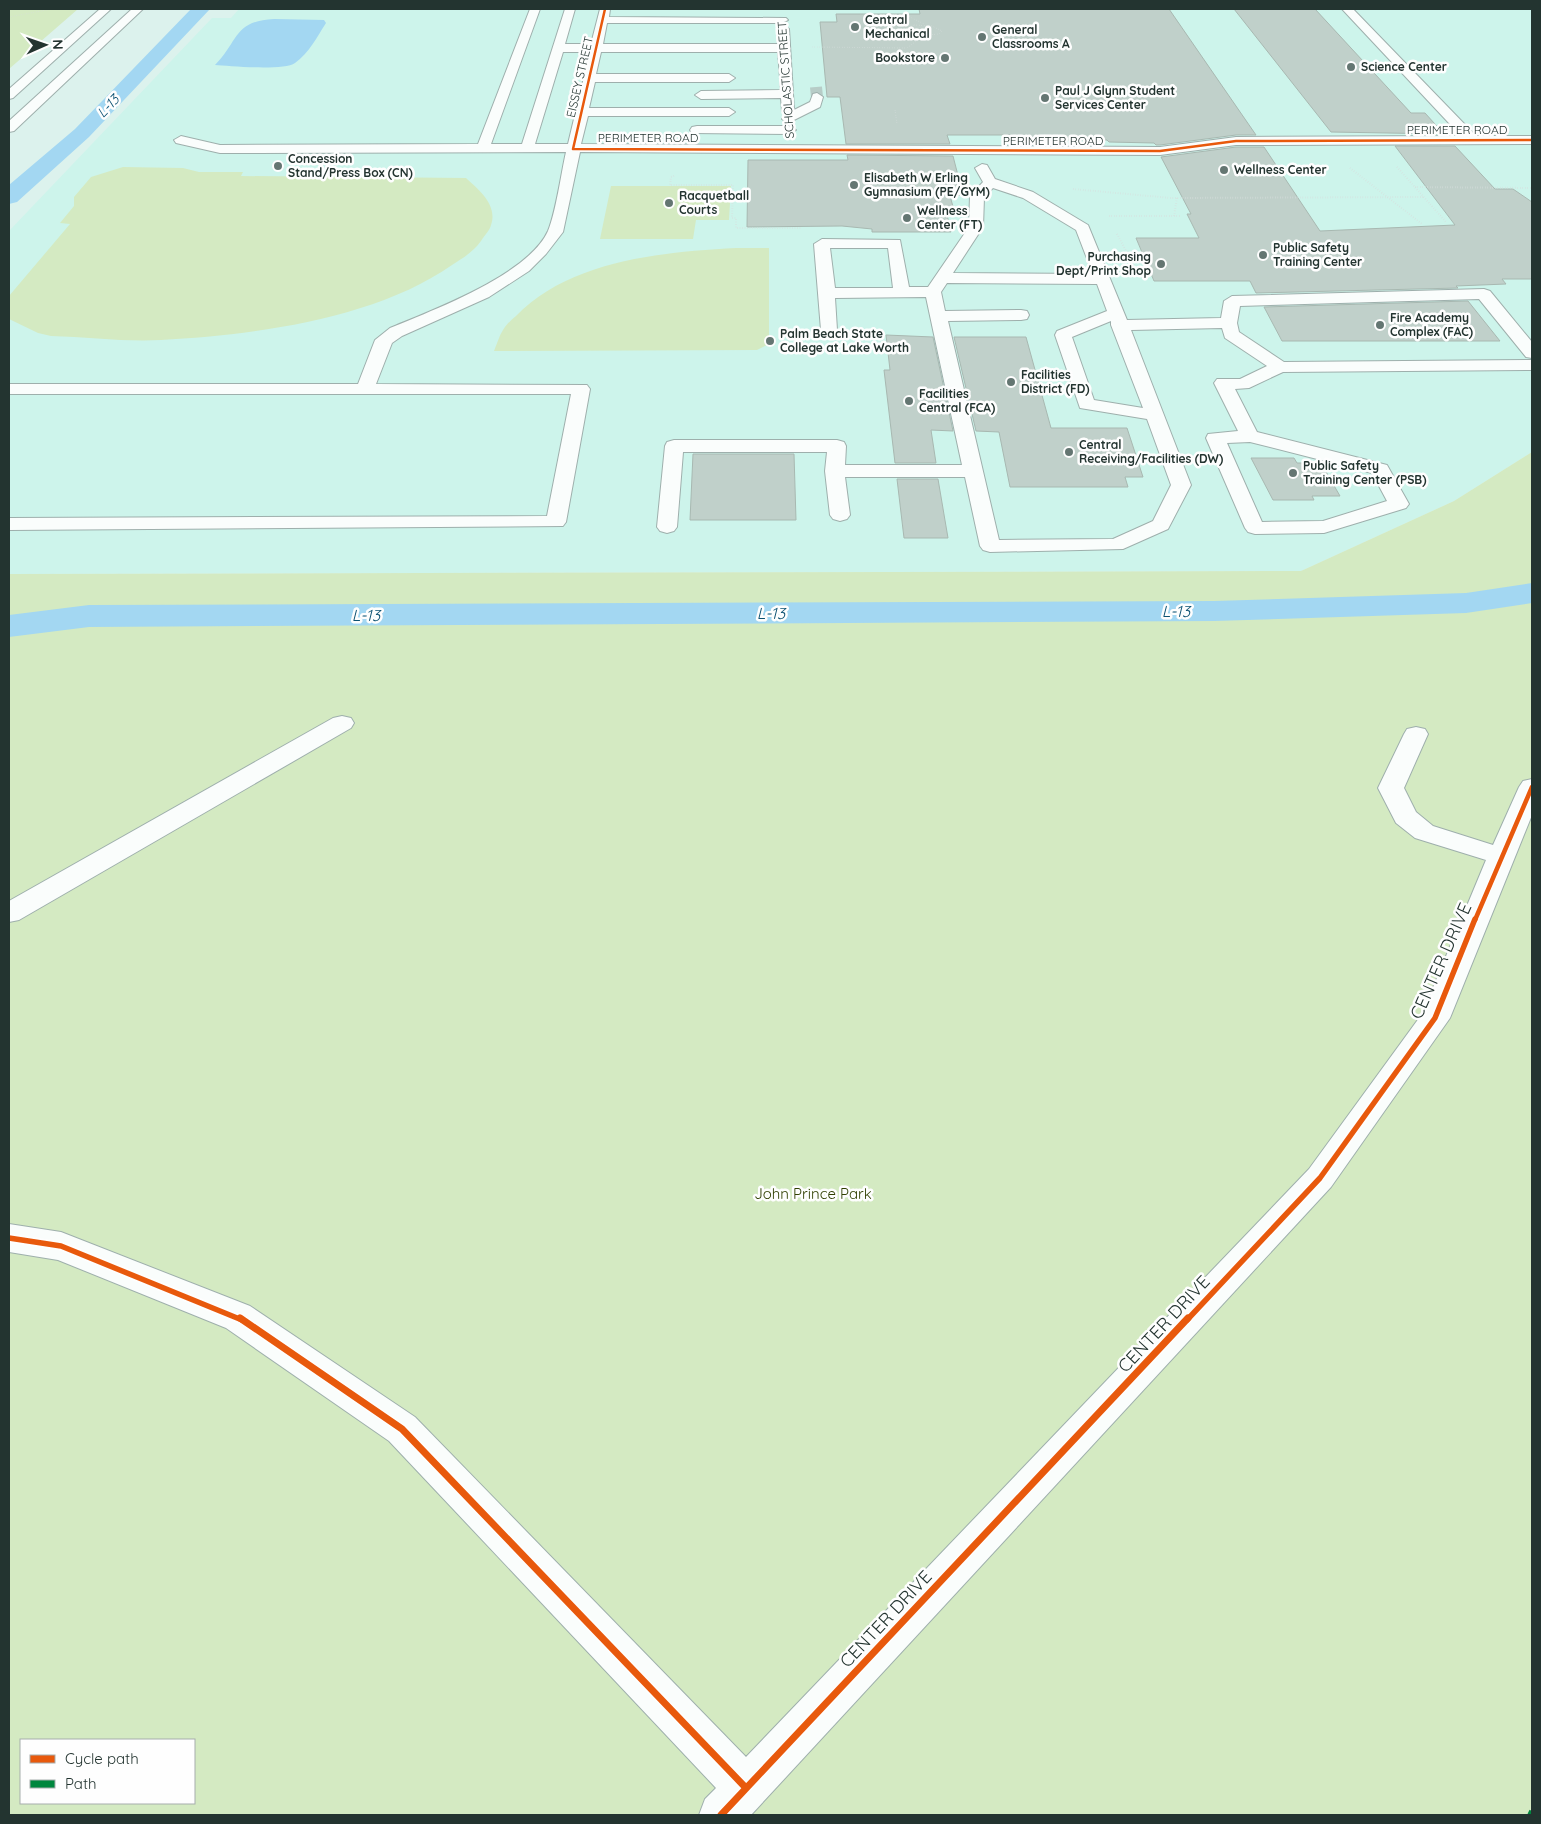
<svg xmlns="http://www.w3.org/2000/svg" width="1541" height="1824" viewBox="0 0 1541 1824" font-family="Quicksand,sans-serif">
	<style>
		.built { fill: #cdf4eb }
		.green { fill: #d4eac2; fill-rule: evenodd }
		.water { fill: #a3d7f2 }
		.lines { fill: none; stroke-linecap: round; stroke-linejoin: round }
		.canal { fill: #a3d7f2; fill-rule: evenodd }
		.building { fill: #c0d0ca; stroke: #a8b8b1 }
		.minor-tunnel { stroke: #b7ccc7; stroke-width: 12; stroke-dasharray: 12 6; stroke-linecap: butt }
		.minor-casing { stroke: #9eafac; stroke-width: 2 }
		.path-far1 { stroke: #d7dedd; stroke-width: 1; stroke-dasharray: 0.5 2; stroke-linecap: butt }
		.path { stroke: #d7dedd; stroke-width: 2; stroke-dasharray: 0.5 2; stroke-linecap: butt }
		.minor { fill: #fafdfc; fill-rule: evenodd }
		.quiet { stroke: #00873e; stroke-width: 5.5; stroke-dasharray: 11 5.5; stroke-linecap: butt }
		.cycleway-far3-casing { stroke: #fefefe; stroke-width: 4 }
		.cycleway-far2-casing { stroke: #fefefe; stroke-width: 7 }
		.cycleway-far1-casing { stroke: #fefefe; stroke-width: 9 }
		.cycleway-casing { stroke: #fefefe; stroke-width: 10 }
		.cycleway-far3 { stroke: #e8590c; stroke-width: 2.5 }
		.cycleway-far2 { stroke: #e8590c; stroke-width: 4.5 }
		.cycleway-far1 { stroke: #e8590c; stroke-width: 5.5 }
		.cycleway { stroke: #e8590c; stroke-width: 7 }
		.poi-dot { fill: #647672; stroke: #fefefe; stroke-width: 2 }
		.labels { text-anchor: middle; stroke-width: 5; stroke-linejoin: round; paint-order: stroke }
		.far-poi-label { font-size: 12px; font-weight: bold; fill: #233430; stroke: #fefefe; text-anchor: start }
		.far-street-label { font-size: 12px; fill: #233430; stroke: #fefefe }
		.far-water-label { font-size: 14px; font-style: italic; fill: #0b5172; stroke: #fefefe }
		.park-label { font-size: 15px; fill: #303f01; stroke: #fefefe }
		.water-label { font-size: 16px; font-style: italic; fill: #0b5172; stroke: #fefefe }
		.near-street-label { font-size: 18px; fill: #233430; stroke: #fefefe }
	</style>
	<rect width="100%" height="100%" fill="#dcf2ed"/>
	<path class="built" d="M239,9h1293v443l-78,49 -153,70 -1292,3v-343l203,-213h19z"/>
	<path class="green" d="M9,9h69l-69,60z
		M123,167l60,1 16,4h44l-2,4 225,2c13,12 32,27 25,47 -1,5 -7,11 -10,16 -8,11 -18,17 -29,24 -77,54 -198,70 -291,75 -36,2 -73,-3 -110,-4l-13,-3 -29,-14v-23l61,-72 -10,-1 14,-17v-9l17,-20z
		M611,186h120l-2,34h-33l-3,19h-93z
		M736,248h33v96l-12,6 -263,1c3,-7 5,-15 9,-21 3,-5 8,-10 13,-14 54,-56 147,-64 220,-68z
		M1532,452v1363h-1523v-1241l1292,-3 153,-70zM21,1740h173v63h-173z"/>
	<path class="water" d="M274,19l50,1 2,3c-9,14 -17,30 -31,40 -11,8 -66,3 -80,2 24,-24 18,-44 59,-46z"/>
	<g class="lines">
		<path class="canal" d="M191,9h19l-121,128 -72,65 -8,2v-19l66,-56z
			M1532,583v20l-66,10 -252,8 -1125,6 -80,10v-22l80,-10 1125,-4 252,-8z"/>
	</g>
	<path class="building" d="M919,9h250l87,126h-20l-76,10h-4l-2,-2 -45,-1 -2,-2h-92l-2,-5h-66l3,9h-104l-6,-47h-13l-7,-75h17l-1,-8h84z
		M1234,9h81l96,104h14l19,21 -113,-2z
		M1395,146h60l40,43h18l19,13v77h-30l4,5 -50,2 2,2 -202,5 -6,-12h-96l-18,-43h63l-12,-24h4l-30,-57 75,-10h28l56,84 135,-6z
		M847,155l106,1 10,39 -13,1 4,14h-8l5,22h-79v-3l-30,-3 -95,1 1,-67h100z
		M1468,301l32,40h-218l-18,-34z
		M886,335l47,2 20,94 -22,-1 5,33h-41l-11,-93h6z
		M954,337h72l25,91h76l16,49h-18l3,10h-118l-11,-55 -23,-1z
		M693,454h101l2,66h-106z
		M1251,458h43l3,5h24l19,33h-28l2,4h-41z
		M897,479h41l10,59h-44z"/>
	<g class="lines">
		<path class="minor-tunnel" d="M816,87l1,10"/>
		<g class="minor-casing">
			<path id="minor" d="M100,9h11l-98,89 -4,1v-10z
				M132,9h11l-129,122 -5,1v-11z
				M530,9h10l-49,135h31l43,-135h10l-10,35h26l9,-35h10l-1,8 177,1 2,2 -6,3h-175l-4,21h175l-1,-15 6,-3 6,3 5,81 16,-8 3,-8 4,-1 6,4 -3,10 -32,16 -6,-4 5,-4 -5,-4 -1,-13 -80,1 -6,-4 6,-4 80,-1 -3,-38h-177l-5,22h133l6,4 -6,4h-134l-6,26h140l6,4 -6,4h-141l-7,28 579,3 76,-10 225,-1 -119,-127h11l123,127h56v8l-296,1 -76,10 -580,-3 -17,80 -17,22 -17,17 -40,26 -87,39 -10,7 -16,41 211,1 3,4 -24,133 -3,4 -554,4v-12l538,-2 24,-122h-562v-10h349l17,-44 15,-12c43,-18 138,-53 158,-97 8,-19 13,-57 18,-79l-346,1 -44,-10 -2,-3 7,-4 39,9 258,-1zM563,52h27l-22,92h-33z
				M697,126h92l7,4 -7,4 -97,-1 -2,-3 2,-3z
				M982,164l5,1 8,14 38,13 55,33 39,95 94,-2 3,-17 8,-5 252,-7 6,2 42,51v16l-6,-1 -47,-58 -239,7 -3,17 2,9 45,30 248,-2v10l-249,2 -34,16 -14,1 22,43 130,33 22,39 -3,4 -82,25 -69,1 -7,-2 -3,-4 -39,-90 2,-4 30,-3 -24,-48 3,-4h23l27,-13 -42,-28 -3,-10 -91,2 60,155 -23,44 -45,20 -133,3 -7,-2 -3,-4 -15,-69h-120l5,38 -3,4 -7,2 -7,-2 -3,-4 -5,-44 2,-19h-144l-6,75 -3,4 -7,2 -7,-2 -3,-4 8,-81 2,-4 7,-2h163l7,2 2,4 -1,19h117l-36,-168 -91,1 2,32 -2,4h-12l-2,-4 -7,-86 8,-5 78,1 9,47h19l41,-60 1,-31 13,-14 -8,-14zM993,188l30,10 53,32 17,44 -140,-1 30,-46 1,-30zM830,248h58l5,40h-58zM947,283l150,1 10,27 -50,20 -2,4 25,73 67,11 24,66 -18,36 -40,18 -114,1 -51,-219 73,-1 6,-1 2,-4 -2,-4 -6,-1 -76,1 -4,-19zM1111,321v4l32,83 -49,-8 -22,-63zM1250,442l122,31 15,28 -64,20 -61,1 -35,-79z
				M342,716l9,2 3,5 -3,5 -332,192 -10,2v-21l324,-183z
				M1416,727l9,2 3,5 -24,54 12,24 17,14 60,19 26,-58 4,-6 9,-2v36l-82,203 -119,169 -580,628h-52l6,-16 11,-11 -327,-347 -163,-113 -168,-68 -49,-8v-28l52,8 189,74 165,111 331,340 563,-588 113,-155 64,-154 -71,-22 -19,-15 -18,-35 26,-54 3,-5z"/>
		</g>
		<path class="path-far1" d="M903,9l7,8 14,7
			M9,17l43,-8
			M914,25l18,1 10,5 -3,3 -23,2 -13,-5z
			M812,47l95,1 16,-12
			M895,110l2,14"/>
		<path class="path" d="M1397,167l49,55
			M1350,168l72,56
			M674,176l-3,1 -1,8h63l-1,33h4v10h65
			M1415,187l117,1
			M1073,189l98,9 253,-1
			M1109,216h72
			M1174,216l3,-18
			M1117,234l22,41"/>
		<use href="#minor" class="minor"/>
		<path class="quiet" d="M1530,1815l2,-4"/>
		<g class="cycleway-far3-casing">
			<path id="cycleway-far3" d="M605,9l-32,140 587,2 76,-10 296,-1"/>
		</g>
		<g class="cycleway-far2-casing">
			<path id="cycleway-far2" d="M1475,920l57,-133"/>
		</g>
		<g class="cycleway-far1-casing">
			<path id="cycleway-far1" d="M9,1238l52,8 181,74
				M1187,1320l133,-142 115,-160 40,-99"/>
		</g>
		<g class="cycleway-casing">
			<path id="cycleway" d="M240,1318l162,111 344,359
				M721,1815l467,-497"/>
		</g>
		<use href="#cycleway-far3" class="cycleway-far3"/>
		<use href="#cycleway-far2" class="cycleway-far2"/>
		<use href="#cycleway-far1" class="cycleway-far1"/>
		<use href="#cycleway" class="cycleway"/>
	</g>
	<g class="poi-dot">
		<circle cx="855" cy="27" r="5"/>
		<circle cx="982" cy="37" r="5"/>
		<circle cx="945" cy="58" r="5"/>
		<circle cx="1351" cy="67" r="5"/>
		<circle cx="1045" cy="98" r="5"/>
		<circle cx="278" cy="166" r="5"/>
		<circle cx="1224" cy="170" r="5"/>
		<circle cx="854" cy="185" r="5"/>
		<circle cx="669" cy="203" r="5"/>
		<circle cx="907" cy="218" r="5"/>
		<circle cx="1263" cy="255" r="5"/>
		<circle cx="1161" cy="264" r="5"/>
		<circle cx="1380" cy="325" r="5"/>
		<circle cx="770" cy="341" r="5"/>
		<circle cx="1011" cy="382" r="5"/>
		<circle cx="909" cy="401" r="5"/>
		<circle cx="1069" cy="452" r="5"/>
		<circle cx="1293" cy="473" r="5"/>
	</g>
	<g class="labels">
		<g class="far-poi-label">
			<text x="865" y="24">Central<tspan x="865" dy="14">Mechanical</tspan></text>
			<text x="992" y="34">General<tspan x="992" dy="14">Classrooms A</tspan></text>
			<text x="935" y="62" text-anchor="end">Bookstore</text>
			<text x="1361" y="71">Science Center</text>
			<text x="1055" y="95">Paul J Glynn Student<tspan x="1055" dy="14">Services Center</tspan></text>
			<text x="288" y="163">Concession<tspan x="288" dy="14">Stand/Press Box (CN)</tspan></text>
			<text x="1234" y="174">Wellness Center</text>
			<text x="864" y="182">Elisabeth W Erling<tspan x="864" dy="14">Gymnasium (PE/GYM)</tspan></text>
			<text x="679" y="200">Racquetball<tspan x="679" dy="14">Courts</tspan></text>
			<text x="917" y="215">Wellness<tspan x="917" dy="14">Center (FT)</tspan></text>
			<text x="1273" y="252">Public Safety<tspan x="1273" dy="14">Training Center</tspan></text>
			<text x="1151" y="261" text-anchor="end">Purchasing<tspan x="1151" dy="14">Dept/Print Shop</tspan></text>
			<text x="1390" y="322">Fire Academy<tspan x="1390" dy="14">Complex (FAC)</tspan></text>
			<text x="780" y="338">Palm Beach State<tspan x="780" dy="14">College at Lake Worth</tspan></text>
			<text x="1021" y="379">Facilities<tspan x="1021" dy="14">District (FD)</tspan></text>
			<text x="919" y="398">Facilities<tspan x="919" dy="14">Central (FCA)</tspan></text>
			<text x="1079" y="449">Central<tspan x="1079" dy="14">Receiving/Facilities (DW)</tspan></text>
			<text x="1303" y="470">Public Safety<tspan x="1303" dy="14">Training Center (PSB)</tspan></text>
		</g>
		<g class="far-street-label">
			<text transform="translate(580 77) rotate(-77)" y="4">EISSEY STREET</text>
			<text transform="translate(786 80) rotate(-94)" y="4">SCHOLASTIC STREET</text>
			<text x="1457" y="134">PERIMETER ROAD</text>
			<text x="648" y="142">PERIMETER ROAD</text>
			<text x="1053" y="145">PERIMETER ROAD</text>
		</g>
		<g class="far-water-label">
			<text transform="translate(108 106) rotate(-46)" y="5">L-13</text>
		</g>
		<g class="park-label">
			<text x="813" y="1199">John Prince Park</text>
		</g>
		<g class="water-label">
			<text x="1176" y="617">L-13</text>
			<text x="771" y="619">L-13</text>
			<text x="366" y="621">L-13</text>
		</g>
		<g class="near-street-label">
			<text transform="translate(1441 961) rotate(-66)" y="6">CENTER DRIVE</text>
			<text transform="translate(1164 1324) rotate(-47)" y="6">CENTER DRIVE</text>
			<text transform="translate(886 1619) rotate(-47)" y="6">CENTER DRIVE</text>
		</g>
	</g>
	<rect width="1541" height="1824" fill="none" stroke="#233430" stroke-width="20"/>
	<rect x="20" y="1739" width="175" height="65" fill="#fefefe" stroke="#a6adac"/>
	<rect x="30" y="1755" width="25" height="8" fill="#e8590c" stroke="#a6adac"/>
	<text x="65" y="1764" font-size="15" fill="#233430">Cycle path</text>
	<rect x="30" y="1780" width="25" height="8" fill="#00873e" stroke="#a6adac"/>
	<text x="65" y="1789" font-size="15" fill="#233430">Path</text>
	<g transform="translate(45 45) rotate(88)" stroke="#fefefe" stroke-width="4" paint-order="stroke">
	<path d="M0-4L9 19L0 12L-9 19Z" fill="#233430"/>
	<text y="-8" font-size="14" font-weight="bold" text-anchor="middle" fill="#233430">N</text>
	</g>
</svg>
